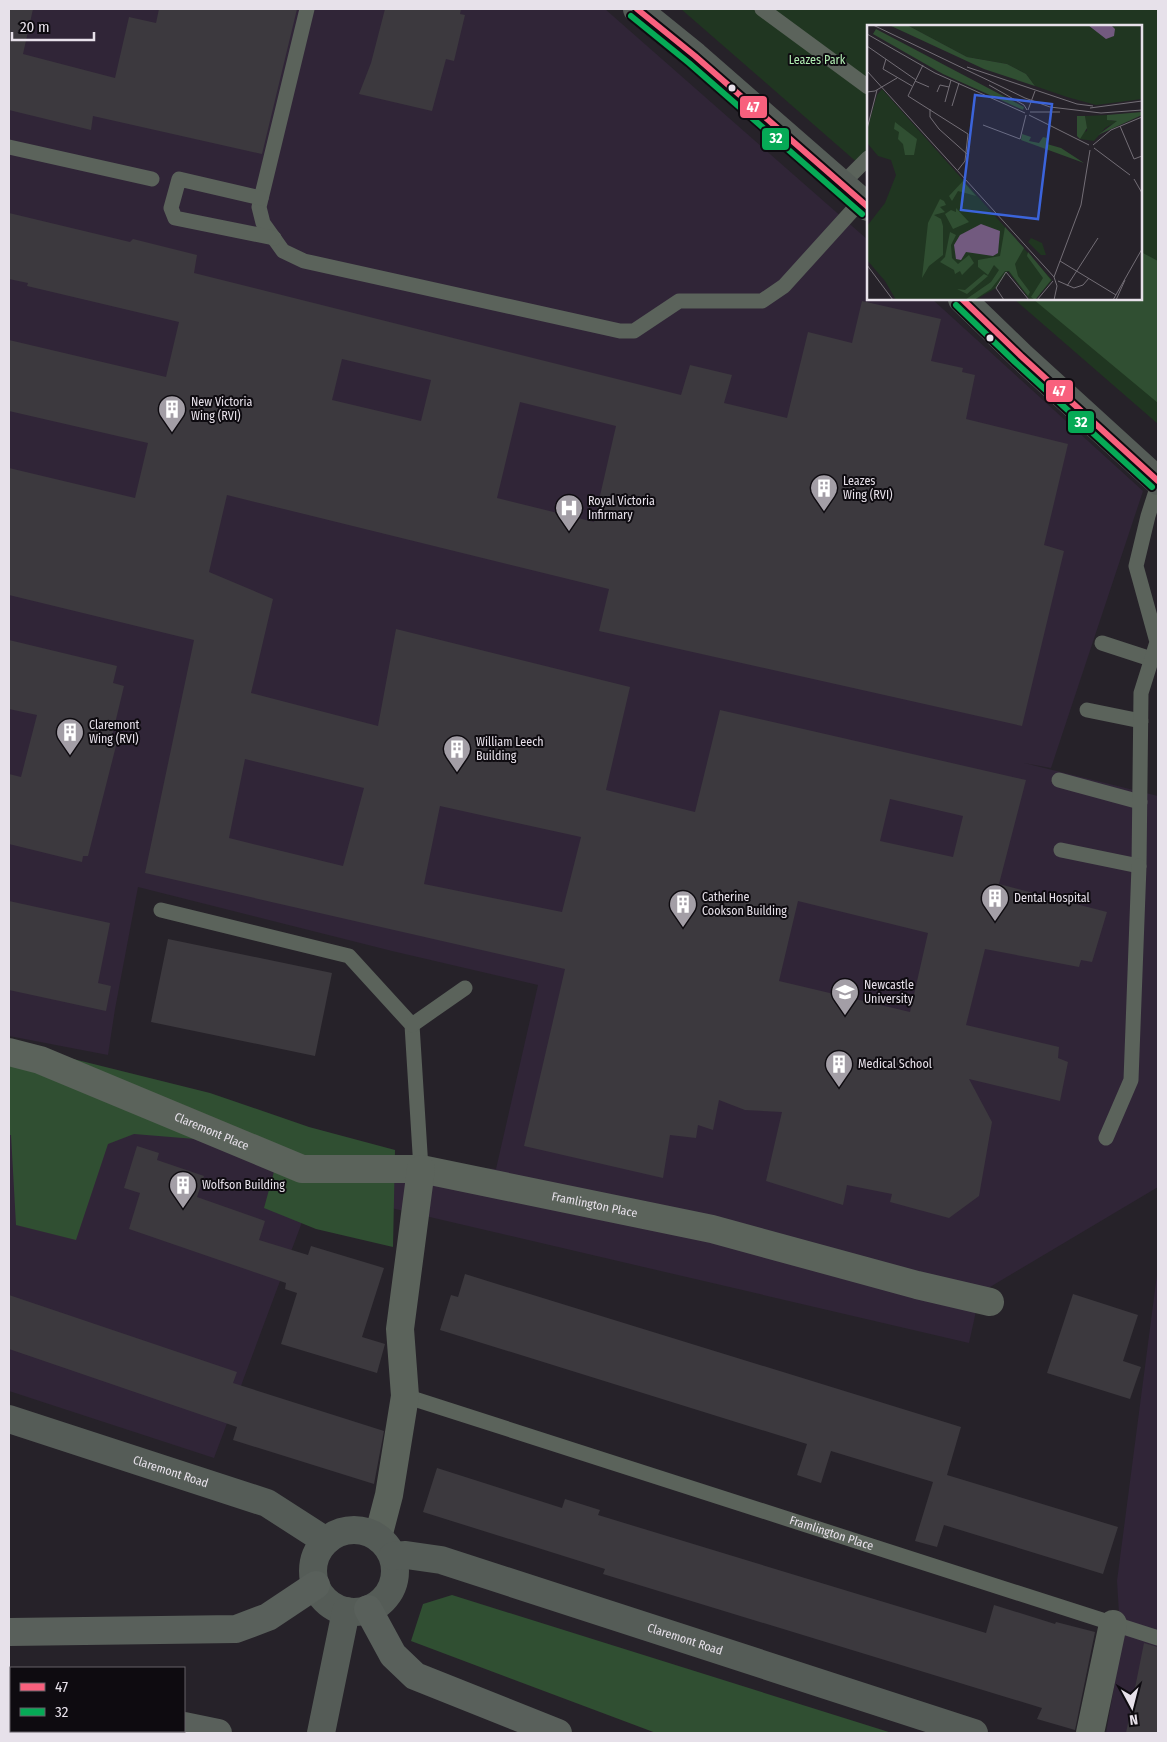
<svg xmlns="http://www.w3.org/2000/svg" width="1167" height="1742" viewBox="0 0 1167 1742" font-family="'Fira Sans Condensed',sans-serif">
	<style>
		.built { fill: #302537 }
		.green { fill: #203621 }
		.forest { fill: #304f32 }
		.building { fill: #3c393e; fill-rule: evenodd }
		.lines { fill: none; stroke-linecap: round; stroke-linejoin: round }
		.lane { stroke: #5b635b; stroke-width: 15 }
		.street { stroke: #5b635b; stroke-width: 28 }
		.secondary { stroke: #555c57; stroke-width: 28 }
		.highway { stroke: #59605b; stroke-width: 28 }
		.bus-1-casing { stroke: #0e0b10; stroke-width: 10 }
		.bus-2-casing { stroke: #0e0b10; stroke-width: 10 }
		.bus-1 { stroke: #f8607d; stroke-width: 6 }
		.bus-2 { stroke: #06aa56; stroke-width: 6 }
		.bus-dot { fill: #e7e1ea; stroke: #0e0b10; stroke-width: 2 }
		.labels { text-anchor: middle; stroke-width: 4; stroke-linejoin: round; paint-order: stroke }
		.park-label { font-size: 12px; fill: #b2efb4; stroke: #0e0b10 }
		.poi-label { font-size: 12px; fill: #e7e1ea; stroke: #0e0b10; text-anchor: start }
		.street-label { font-size: 12px; fill: #e7e1ea; stroke: #0e0b10 }
		.inset-road { fill: none; stroke: #736e76; stroke-width: 1 }
		.view { fill: #3b64db; fill-opacity: 0.15; stroke: #3b64db; stroke-width: 2.5 }
		.inset-edge { fill: none; stroke: #e7e1ea; stroke-width: 2.5 }
		.line-badge { stroke: #0e0b10; stroke-width: 2 }
		.badge-label { font-size: 14px; text-anchor: middle; font-weight: bold; fill: #fff }
	</style>
	<rect width="100%" height="100%" fill="#262229"/>
	<path class="built" d="M9,9h596l263,231v59h64l211,192 -92,277 -27,-5 134,33v391l-178,106 -11,50 -655,-153 -100,268 -205,-67v-344l296,102 191,20 42,-184 -146,-34 -254,-64 -23,122 -7,46 -99,-19z
		M1158,1267v466h-52l15,-87 -4,-65z"/>
	<path class="green" d="M681,9h477v415l-144,-125h127v-273h-273v146z"/>
	<path class="forest" d="M1141,252l17,9v142l-125,-104h108z
		M9,1043l201,50 99,34 86,23 -2,97 -77,-18 -52,-21 17,-62 -147,-12 -26,10 -32,96 -60,-15 -5,-90h-2z
		M452,1595l440,138h-236l-245,-92 12,-37z"/>
	<path class="building" d="M9,9h24l-10,45 92,24 14,-61 27,6 3,-14h138l-35,145 -169,-38 -2,14 -82,-20z
		M385,9h76l-1,5 5,1 -11,46 -8,-2 -14,52 -73,-17 12,-31z
		M9,213l121,29 3,-3 64,16 -3,18 487,122 9,-30 42,10 -8,28 63,15 21,-86 44,11 10,-42 79,18 -10,42 32,7 -1,4 13,3 -9,44 102,25 -24,101 20,6 -42,175 -423,-95 10,-42 -382,-94 -18,77 64,27 -22,94 127,33 18,-97 234,58 -24,103 89,22 25,-102 306,70 -27,104 108,28 -15,50 -11,-2 -2,7 -94,-18 -19,76 93,22 -1,11 10,4 -8,39 -91,-22 23,43 -13,74 -30,22 -59,-16 2,-8 -45,-9 -4,20 -77,-24 16,-69 -37,-2 -26,-10 -6,30 -15,-5 -2,13 -26,-3 -7,43 -139,-32 41,-177 -420,-96 49,-233 -185,-45v-127l126,30 13,-55 -139,-32v-71l157,37 13,-55 -152,-36 1,-3 -19,-4zM342,359l89,21 -10,41 -89,-21zM520,402l96,24 -22,96 -97,-24zM245,759l119,29 -21,78 -114,-28zM890,799l73,17 -10,41 -73,-16zM440,806l141,31 -19,75 -138,-28zM798,901l130,32 -18,79 -131,-31z
		M9,640l108,26 -4,17 11,3 -12,50 6,2 -30,118h-5l-1,6 -73,-18v-70l12,3 16,-62 -28,-6z
		M9,901l101,22 -12,60 13,3 -5,25 -97,-21z
		M168,939l164,34 -17,83 -164,-34z
		M137,1146l22,7 -2,7 47,16 -7,21 68,24 -6,19 49,15 3,-9 73,22 -22,69 23,7 -8,29 -96,-29 16,-51 -12,-4 1,-6 -157,-54 11,-36 -16,-5z
		M465,1274l496,153 -14,48 171,52 -15,47 -159,-49 -7,22 -22,-6 18,-59 -102,-31 -10,32 -24,-8 10,-31 -367,-114 11,-35 7,2z
		M1073,1294l65,21 -15,46 18,6 -11,32 -83,-26z
		M9,1295l228,77 -4,11 151,48 -10,53 -141,-44 4,-13 -228,-78z
		M437,1468l125,40 3,-9 35,11 -2,5 388,118 8,-28 61,19 1,-2 39,10 -20,98 -38,-11 5,-11 -439,-134 2,-5 -182,-57z
		M1144,1643l14,4v86h-32z"/>
	<g class="lines">
		<g class="lane">
			<path d="M307,9l-48,198 4,16 20,28 21,10 316,70h14l45,-30h83l22,-15 77,-85"/>
			<path d="M762,9l106,78"/>
			<path d="M9,147l143,32"/>
			<path d="M842,184l26,-26"/>
			<path d="M261,198l-82,-19 -8,29 4,10 99,20"/>
			<path d="M1102,643l49,16"/>
			<path d="M1087,710l54,11"/>
			<path d="M1059,780l81,22"/>
			<path d="M1061,850l78,16 2,-173 16,-51 -21,-76 12,-50 10,-31"/>
			<path d="M161,910l188,46 63,69 9,144"/>
			<path d="M412,1025l53,-37"/>
			<path d="M1106,1138l25,-58 8,-214"/>
			<path id="s1" d="M405,1396l753,242"/>
		</g>
		<g class="street">
			<path id="s2" d="M9,1052l31,8 262,109h119l291,60 205,56 73,17"/>
			<path d="M378,1537l11,-42 16,-99 -5,-67 21,-160"/>
			<path d="M1090,1733l23,-109"/>
		</g>
		<g class="secondary">
			<path d="M637,9l58,47 173,151"/>
			<path d="M962,299l59,57 137,125"/>
			<path id="s3" d="M9,1419l258,84 59,38"/>
			<circle cx="354" cy="1571" r="41"/>
			<path id="s4" d="M393,1556l13,-1 35,5 533,173"/>
			<path d="M321,1733l25,-122"/>
		</g>
		<path class="highway" d="M368,1609l25,46 22,21 143,57
			M9,1632l227,-3 32,-12 48,-32
			M9,1693h2
			M184,1726l34,7"/>
		<g class="bus-1-casing">
			<path id="bus-1" d="M637,9l58,47 173,151
				M962,299l59,57 137,125"/>
		</g>
		<g class="bus-2-casing">
			<path id="bus-2" d="M631,16l58,47 173,151
				M956,305l59,57 137,125"/>
		</g>
		<use href="#bus-1" class="bus-1"/>
		<use href="#bus-2" class="bus-2"/>
	</g>
	<defs>
		<g id="building-pin" transform="scale(1.4375)"><path d="M0 17L-7.5 6A9.5 9.5 0 1 1 7.5 6Z" fill="#a39ea6" stroke="#0e0b10"/><path d="M-4-6H4V6H1V3H-1V6H-4ZM-2.5-4.3h1.7v1.8h-1.7ZM.8-4.3h1.7v1.8H.8ZM-2.5-1h1.7V.8h-1.7ZM.8-1h1.7V.8H.8Z" fill="#fff"/></g>
		<g id="hospital-pin" transform="scale(1.4375)"><path d="M0 17L-7.5 6A9.5 9.5 0 1 1 7.5 6Z" fill="#a39ea6" stroke="#0e0b10"/><path d="M-5-5h3v3.5h4V-5h3V5h-3V1.5h-4V5h-3Z" fill="#fff"/></g>
		<g id="university-pin" transform="scale(1.4375)"><path d="M0 17L-7.5 6A9.5 9.5 0 1 1 7.5 6Z" fill="#a39ea6" stroke="#0e0b10"/><path d="M0-5L7-2L0 1L-7-2ZM-4 1L0 2.5L4 1V4Q0 6-4 4Z" fill="#fff"/></g>
	</defs>
	<g fill-rule="evenodd">
		<use href="#building-pin" x="172" y="409"/>
		<use href="#building-pin" x="824" y="488"/>
		<use href="#hospital-pin" x="569" y="508"/>
		<use href="#building-pin" x="70" y="732"/>
		<use href="#building-pin" x="457" y="749"/>
		<use href="#building-pin" x="995" y="898"/>
		<use href="#building-pin" x="683" y="904"/>
		<use href="#university-pin" x="845" y="992"/>
		<use href="#building-pin" x="839" y="1064"/>
		<use href="#building-pin" x="183" y="1185"/>
	</g>
	<g class="bus-dot">
		<circle cx="732" cy="88" r="4.5"/>
		<circle cx="990" cy="338" r="4.5"/>
	</g>
	<g class="labels">
		<g class="park-label">
			<text x="817" y="64">Leazes Park</text>
		</g>
		<g class="poi-label">
			<text x="191" y="406">New Victoria<tspan x="191" dy="14">Wing (RVI)</tspan></text>
			<text x="843" y="485">Leazes<tspan x="843" dy="14">Wing (RVI)</tspan></text>
			<text x="588" y="505">Royal Victoria<tspan x="588" dy="14">Infirmary</tspan></text>
			<text x="89" y="729">Claremont<tspan x="89" dy="14">Wing (RVI)</tspan></text>
			<text x="476" y="746">William Leech<tspan x="476" dy="14">Building</tspan></text>
			<text x="702" y="901">Catherine<tspan x="702" dy="14">Cookson Building</tspan></text>
			<text x="1014" y="902">Dental Hospital</text>
			<text x="864" y="989">Newcastle<tspan x="864" dy="14">University</tspan></text>
			<text x="858" y="1068">Medical School</text>
			<text x="202" y="1189">Wolfson Building</text>
		</g>
		<g class="street-label">
			<text dy="4" stroke="none"><textPath href="#s2" startOffset="218">Claremont Place</textPath></text>
			<text dy="4" stroke="none"><textPath href="#s2" startOffset="612">Framlington Place</textPath></text>
			<text dy="4" stroke="none"><textPath href="#s3" startOffset="170">Claremont Road</textPath></text>
			<text dy="4" stroke="none"><textPath href="#s1" startOffset="448">Framlington Place</textPath></text>
			<text dy="4" stroke="none"><textPath href="#s4" startOffset="305">Claremont Road</textPath></text>
		</g>
	</g>
	<g transform="translate(867 25)">
		<rect width="275" height="275" fill="#262229"/>
		<path d="M40,0h233l2,74 -46,6 -29,-8 -32,-11 -9,-12 -19,-10 -40,-7zM15,64l170,191 -17,20h-5l-22,-29 -12,17 -21,12h-79l-11,-19 -18,-21v-34l18,-23 11,-28 -5,-15 -13,-4 -10,-12 -1,-14 10,-35zM240,90l4,6h7l-13,7 -11,13 -14,-2 1,-6 6,-2 -2,-15zM164,213l11,5 4,12h-5l-13,-13z" fill="#203621"/>
		<path d="M22,0h18l60,32 40,7 19,10 9,12 -51,-17zM9,4l148,78 -1,3 -80,-36 -70,-40zM275,87v3l-44,20 19,-14 -10,-1v-5zM210,91h8l2,12 -7,11 -3,-3zM28,97l22,17 -3,16h-9l-2,-11 -5,-5 1,-7 -5,-3zM155,109l9,3 -2,4 10,2 4,-6 4,1v6l14,4 23,15 -63,-23zM96,156l13,15 -18,-5 -6,10 -3,-5zM73,174l4,2 2,4 -6,2 5,5 -11,3 7,4 2,7v29l-14,11 -7,12 6,-55zM89,183l13,14 -16,7 -8,-15 6,-4 5,2zM138,202l19,21 -9,16 3,12 12,16 -2,4 -19,-25h-4l-14,18 -17,11h-9l26,-18 8,-12 -5,-5 -6,10 -10,-8v-7l22,-4zM83,207l6,3 -5,10 1,13 6,6 11,-9 5,8 -12,12 -2,-4 -5,3 -1,-4 -14,-8 5,-5zM161,227l23,28 -16,20 -4,-3 12,-19 -16,-22zM117,249l4,2 -21,18 -10,-5 8,1z" fill="#304f32"/>
		<path d="M221,0h23l4,4 -1,7 -8,3zM114,199l19,7 -2,22 -5,3 -27,-4 -5,8 -5,-1 -2,-14 6,-10z" fill="#725a7f"/>
		<path class="inset-road" d="M6,0l152,73 25,9 51,6 41,-3M0,9l68,39 90,40M0,21l49,34M19,34l-3,10 29,17M56,40l-15,31 60,38 -3,27 -7,9M100,42l110,37 16,2M0,46l187,206 3,9 -3,14M48,56l14,6M122,60l35,20 3,5M0,67l8,-1 22,-13M70,67l3,-7 9,2M78,77l6,-22M85,81l7,-23M223,83l52,-7M63,84v8l9,12 28,25M161,85l7,-19M163,87h30M162,90l60,30M116,100l37,14 6,-24M253,101l14,33 8,-3M0,104l10,-39M226,120l18,-15 31,-13M227,123l36,27M267,154l8,14M193,236l56,34M0,240l26,35M187,252l27,-72 9,-55M191,256l16,7 9,-3 6,-7M200,261l31,-48M137,275l-8,-12 10,-16 23,28M170,275l16,-19M246,275l29,-51M249,275l9,-20"/>
		<path class="view" d="M108,70l77,9 -14,115 -77,-9z"/>
		<rect width="275" height="275" class="inset-edge"/>
	</g>
	<g class="line-badge">
		<rect x="739" y="95" width="29" height="24" rx="5" fill="#f8607d"/>
		<rect x="761" y="127" width="29" height="24" rx="5" fill="#06aa56"/>
		<rect x="1045" y="379" width="29" height="24" rx="5" fill="#f8607d"/>
		<rect x="1067" y="410" width="28" height="24" rx="5" fill="#06aa56"/>
	</g>
	<g class="badge-label">
		<text x="753" y="112">47</text>
		<text x="776" y="143">32</text>
		<text x="1059" y="396">47</text>
		<text x="1081" y="427">32</text>
	</g>
	<rect width="1167" height="1742" fill="none" stroke="#e7e1ea" stroke-width="20"/>
	<rect x="10" y="1667" width="175" height="65" fill="#0e0b10" stroke="#656167"/>
	<rect x="20" y="1683" width="25" height="8" fill="#f8607d" stroke="#656167"/>
	<text x="55" y="1692" font-size="15" fill="#e7e1ea">47</text>
	<rect x="20" y="1708" width="25" height="8" fill="#06aa56" stroke="#656167"/>
	<text x="55" y="1717" font-size="15" fill="#e7e1ea">32</text>
	<g transform="translate(1132 1707) rotate(173)" stroke="#0e0b10" stroke-width="4" paint-order="stroke">
	<path d="M0-4L9 19L0 12L-9 19Z" fill="#e7e1ea"/>
	<text y="-8" font-size="14" font-weight="bold" text-anchor="middle" fill="#e7e1ea">N</text>
	</g>
	<path d="M12 32v8h82v-8" fill="none" stroke="#e7e1ea" stroke-width="2.5"/>
	<text x="20" y="32" font-size="15" fill="#e7e1ea" stroke="#0e0b10" stroke-width="4" paint-order="stroke">20 m</text>
</svg>
